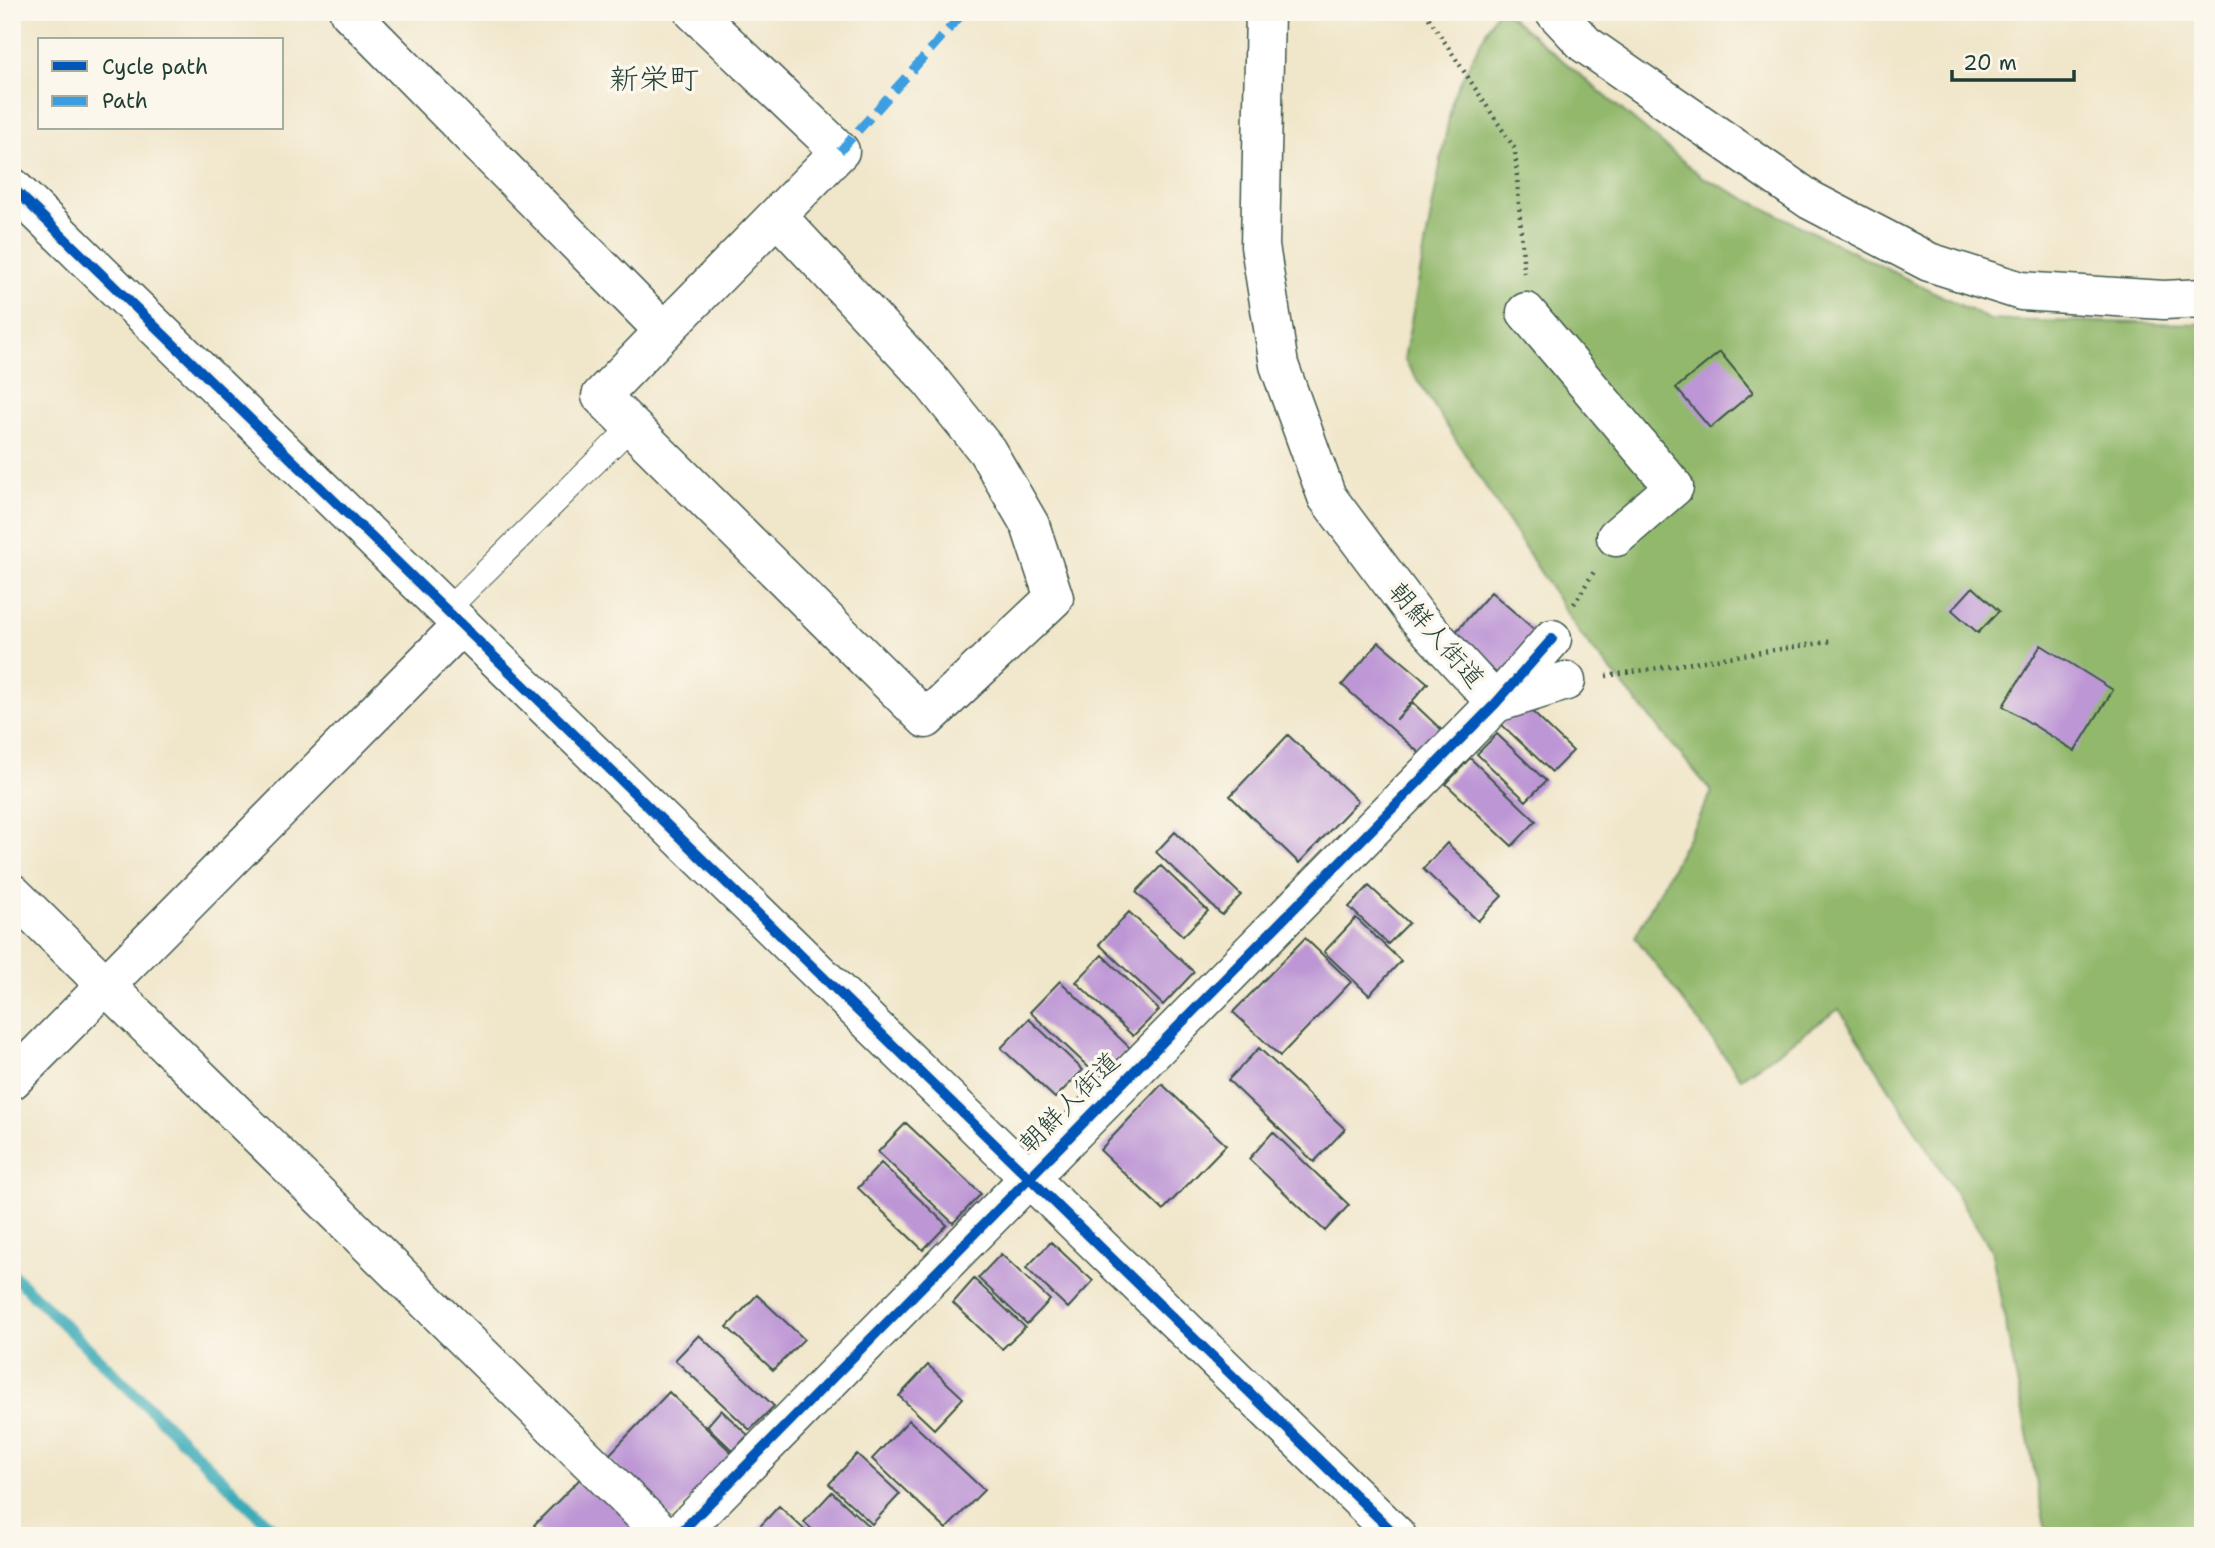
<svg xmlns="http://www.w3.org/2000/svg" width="2215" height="1548" viewBox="0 0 2215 1548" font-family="'Shantell Sans','Klee One',sans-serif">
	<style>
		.forest { fill: #92b86c; stroke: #587a50; stroke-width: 2 }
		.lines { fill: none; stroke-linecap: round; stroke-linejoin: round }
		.stream { stroke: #3babb8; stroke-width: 12 }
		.building { fill: #bd96d5 }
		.lane-casing { stroke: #3e564a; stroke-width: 25 }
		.street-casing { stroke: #3e564a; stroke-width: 41 }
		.secondary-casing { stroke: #3e564a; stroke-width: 41 }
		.path { stroke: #3e564a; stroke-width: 4.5; stroke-dasharray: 2 5; stroke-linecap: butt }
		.lane { stroke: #fff; stroke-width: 23 }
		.street { stroke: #fff; stroke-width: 38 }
		.secondary { stroke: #fff; stroke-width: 38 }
		.quiet { stroke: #3c9ee2; stroke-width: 9; stroke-dasharray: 18 9; stroke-linecap: butt }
		.cycleway-casing { stroke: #fbf7ec; stroke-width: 15 }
		.cycleway { stroke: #0057b8; stroke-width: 10 }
		.labels { text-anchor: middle; stroke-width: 7; stroke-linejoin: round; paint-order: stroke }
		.street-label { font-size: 26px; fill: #1f3d34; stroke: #fbf7ec }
		.quarter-label { font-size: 30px; fill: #1f3d34; stroke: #fbf7ec }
	</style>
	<rect width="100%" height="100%" fill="#fbf7ec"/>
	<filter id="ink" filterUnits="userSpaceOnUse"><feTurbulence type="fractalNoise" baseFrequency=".0143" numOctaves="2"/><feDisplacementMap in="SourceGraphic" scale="14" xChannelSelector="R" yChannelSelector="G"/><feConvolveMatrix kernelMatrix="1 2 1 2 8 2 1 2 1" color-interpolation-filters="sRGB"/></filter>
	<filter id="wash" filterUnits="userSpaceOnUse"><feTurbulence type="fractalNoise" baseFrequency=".00686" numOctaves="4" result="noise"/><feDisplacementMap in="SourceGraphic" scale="28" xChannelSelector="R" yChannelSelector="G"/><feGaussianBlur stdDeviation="1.57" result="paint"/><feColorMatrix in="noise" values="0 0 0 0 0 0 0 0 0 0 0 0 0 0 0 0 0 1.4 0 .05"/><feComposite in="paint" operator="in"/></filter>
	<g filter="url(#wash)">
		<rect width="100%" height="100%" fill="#f0e6ca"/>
		<path class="forest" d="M1496,12h9l197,165 288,143 213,4v1212h-156l-56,-287 -152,-240 -98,69 -106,-141 77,-145 -132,-158 -176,-275 49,-263z"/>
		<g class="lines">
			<path class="stream" d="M12,1274l268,262"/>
		</g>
		<g id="blocks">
			<path class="building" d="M1720,352l33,40 -43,36 -34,-40z
				M1973,587l26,24 -21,22 -26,-23z
				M1491,592l51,44 -38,44 -51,-45z
				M1379,642l49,41 -32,37 17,-17 34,32 -22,23 -83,-73z
				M2041,645l72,45 -38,61 -72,-45z
				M1522,702l51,49 -21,21 -51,-48z
				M1497,734l49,47 -20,20 -49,-47z
				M1288,735l70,66 -59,62 -69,-67z
				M1470,758l66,63 -24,25 -66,-62z
				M1175,832l66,63 -19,20 -66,-63z
				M1447,843l55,53 -24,25 -55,-52z
				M1161,866l47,45 -25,25 -47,-44z
				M1369,886l40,37 -21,21 -39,-37z
				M1129,912l65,60 -31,33 -64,-61z
				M1356,918l45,43 -32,34 -45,-43z
				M1305,938l46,44 -71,74 -47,-44z
				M1102,955l57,55 -26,26 -57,-54z
				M1060,981l70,67 -29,31 -71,-67z
				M1029,1019l54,51 -28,28 -54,-50z
				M1259,1048l86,81 -31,33 -86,-82z
				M1162,1084l64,61 -63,65 -63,-60z
				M906,1123l75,71 -28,29 -75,-71z
				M1273,1132l76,73 -24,26 -76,-72z
				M881,1163l66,62 -24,25 -65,-62z
				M1051,1242l42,39 -25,27 -42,-40z
				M1001,1254l49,46 -23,24 -49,-46z
				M974,1279l51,48 -23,22 -49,-46z
				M757,1295l47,44 -31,31 -46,-43z
				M699,1335l75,71 -24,24 -75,-70z
				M928,1365l35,33 -29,31 -35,-33z
				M669,1392l64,62 -61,64 -65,-61z
				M721,1410l27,25 -15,16 -26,-25z
				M909,1420l75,70 -38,39 -74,-70z
				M857,1454l43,40 -28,30 -43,-40z
				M589,1470l68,66h-113l-10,-11z
				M832,1492l47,44h-60l-15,-14z
				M779,1506l32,30h-60z"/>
		</g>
	</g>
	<g filter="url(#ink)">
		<use href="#blocks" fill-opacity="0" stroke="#3e564a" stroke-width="2"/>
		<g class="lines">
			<g class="lane-casing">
				<path id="lane" d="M447,610l185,-184"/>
			</g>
			<g class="street-casing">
				<path id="street" d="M349,12l315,319 176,-180 -146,-139
					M1265,12l-5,234 19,119 48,132 90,120 79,86
					M1555,12l30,32 225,156 119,62 92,29 143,9 39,-2
					M1526,312l148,175 -58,50
					M664,331l-63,65 325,323 128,-121 -24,-73 -43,-74 -57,-71 -153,-164
					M1496,703l70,-22
					M12,893l653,643
					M12,1080l450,-455
					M677,1536l819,-833 56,-64"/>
			</g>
			<g class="secondary-casing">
				<path id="secondary" d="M12,187l1385,1349"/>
			</g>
			<path class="path" d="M1425,12l90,137 9,124
				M1574,604l21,-34
				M1606,676l227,-35"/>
			<use href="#lane" class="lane"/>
			<use href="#street" class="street"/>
			<use href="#secondary" class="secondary"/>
			<path class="quiet" d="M840,151l124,-139"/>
			<g class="cycleway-casing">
				<path id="cycleway" d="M12,187l1385,1349
					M677,1536l819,-833 56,-64"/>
			</g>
			<use href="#cycleway" class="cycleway"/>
		</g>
	</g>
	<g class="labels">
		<g class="street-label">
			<text transform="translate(1437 635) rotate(49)" y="9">朝鮮人街道</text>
			<text transform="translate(1069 1102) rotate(-45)" y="9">朝鮮人街道</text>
		</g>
		<g class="quarter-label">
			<text x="654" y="89">新栄町</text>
		</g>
	</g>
	<rect width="2215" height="1548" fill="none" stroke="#fbf7ec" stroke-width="42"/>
	<rect x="38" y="38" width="245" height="91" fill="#fbf7ec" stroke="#a3ada2" stroke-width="2"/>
	<rect x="52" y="61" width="35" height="10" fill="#0057b8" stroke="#a3ada2" stroke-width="2"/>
	<text x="102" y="74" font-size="21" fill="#1f3d34">Cycle path</text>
	<rect x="52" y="96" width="35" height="10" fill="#3c9ee2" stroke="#a3ada2" stroke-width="2"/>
	<text x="102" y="108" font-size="21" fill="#1f3d34">Path</text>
	<path d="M1952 70v10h122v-10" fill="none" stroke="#1f3d34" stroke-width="3.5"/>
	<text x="1963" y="70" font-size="21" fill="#1f3d34" stroke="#fbf7ec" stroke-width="5" paint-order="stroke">20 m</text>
</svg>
